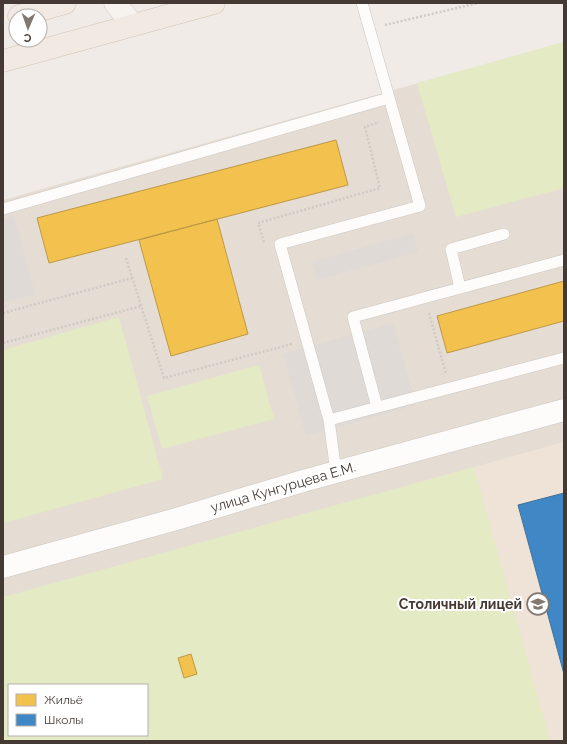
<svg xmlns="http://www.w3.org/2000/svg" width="567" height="744" viewBox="0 0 567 744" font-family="Raleway,sans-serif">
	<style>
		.residential { fill: #e5dcd3; fill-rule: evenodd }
		.education { fill: #efe3d7 }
		.green { fill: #e4ebc4; fill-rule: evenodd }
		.parking { fill: #dfdad6 }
		.homes { fill: #f2c14e; stroke: #be9846 }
		.schools { fill: #3f88c5; stroke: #417199 }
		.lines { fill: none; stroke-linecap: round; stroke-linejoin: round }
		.lane-casing { stroke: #ccc7c2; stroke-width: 12 }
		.street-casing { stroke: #ccc7c2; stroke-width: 23 }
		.secondary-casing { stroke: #d1c8be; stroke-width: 23 }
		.primary-casing { stroke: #d3c3b2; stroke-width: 23 }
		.path { stroke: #cecac6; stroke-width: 2.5; stroke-dasharray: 2 2; stroke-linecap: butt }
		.lane { stroke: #fdfcfb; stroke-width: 11 }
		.street { stroke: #fdfcfb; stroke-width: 22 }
		.secondary { stroke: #f6f2ed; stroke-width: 22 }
		.primary { stroke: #f1e9e2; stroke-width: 22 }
		.labels { text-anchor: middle; stroke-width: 4; stroke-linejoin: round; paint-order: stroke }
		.street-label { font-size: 14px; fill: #453a33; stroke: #fff }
		.poi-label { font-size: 14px; font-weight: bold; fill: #453a33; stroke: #fff; text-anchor: end }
	</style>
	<rect width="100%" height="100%" fill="#f0ebe6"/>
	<path class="residential" d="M564,42v699h-561v-541zM9,685h138v50h-138z"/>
	<path class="education" d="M564,442v299h-14l-76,-274z"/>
	<path class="green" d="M564,42v146l-108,29 -39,-134z
		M119,317l44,162 -160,44v-173z
		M259,365l15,54 -112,30 -15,-53z
		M474,467l76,274h-547v-144zM9,685h138v50h-138z"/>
	<path class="parking" d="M14,216l21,78 -32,9v-84z
		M413,233l5,19 -101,28 -5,-18z
		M393,323l23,82 -110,31 -23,-82z"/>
	<path class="homes" d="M336,140l12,45 -299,78 -12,-45z
		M217,219l31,115 -77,22 -32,-116z
		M564,281v40l-117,32 -10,-37z
		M191,654l6,20 -13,4 -6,-20z"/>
	<path class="schools" d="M564,493v181l-46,-169z"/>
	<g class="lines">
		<g class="lane-casing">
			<path id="lane" d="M3,209l386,-111
				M460,288l-9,-39 53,-15
				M377,407l-24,-90 211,-57
				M329,420l-49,-176 140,-38 -58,-203
				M336,472l-7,-52 235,-62"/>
		</g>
		<g class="street-casing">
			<path id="street" d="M3,567l170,-47 130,-39 261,-71"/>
		</g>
		<g class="secondary-casing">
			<path id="secondary" d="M115,3l18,22"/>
		</g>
		<g class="primary-casing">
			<path id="primary" d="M19,16l46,-13
				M3,61l211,-58"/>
		</g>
		<path class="path" d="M385,25l93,-22
			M264,242l-6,-19 122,-35 -15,-61 14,-5
			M126,258l38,120 128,-34
			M3,313l129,-35
			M429,313l17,61
			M3,343l138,-37"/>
		<use href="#lane" class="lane"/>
		<use href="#street" class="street"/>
		<use href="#secondary" class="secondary"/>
		<use href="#primary" class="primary"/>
	</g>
	<defs>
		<g id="school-ring" transform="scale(1.15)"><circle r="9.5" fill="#fff" stroke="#817872" stroke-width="1.5"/><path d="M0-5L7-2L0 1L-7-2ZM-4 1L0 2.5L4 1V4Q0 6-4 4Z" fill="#817872"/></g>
	</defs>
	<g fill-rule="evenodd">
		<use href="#school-ring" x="538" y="604"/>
	</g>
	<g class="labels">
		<g class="street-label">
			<text transform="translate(283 487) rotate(-16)" y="5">улица Кунгурцева Е.М.</text>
		</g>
		<g class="poi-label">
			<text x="522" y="609">Столичный лицей</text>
		</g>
	</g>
	<rect width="567" height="744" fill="none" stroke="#453a33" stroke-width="8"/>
	<rect x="8" y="684" width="140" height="52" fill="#ffffff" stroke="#b5b0ad"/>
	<rect x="16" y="694" width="20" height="12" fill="#f2c14e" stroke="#b5b0ad"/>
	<text x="44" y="704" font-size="12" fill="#453a33">Жильё</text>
	<rect x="16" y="714" width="20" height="12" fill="#3f88c5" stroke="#b5b0ad"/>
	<text x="44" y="724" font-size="12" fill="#453a33">Школы</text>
	<g transform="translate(28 28) rotate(182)"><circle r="19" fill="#ffffff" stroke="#b5b0ad"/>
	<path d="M0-3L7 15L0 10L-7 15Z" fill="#817872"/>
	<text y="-6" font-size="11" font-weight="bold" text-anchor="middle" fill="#453a33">С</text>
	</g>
</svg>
